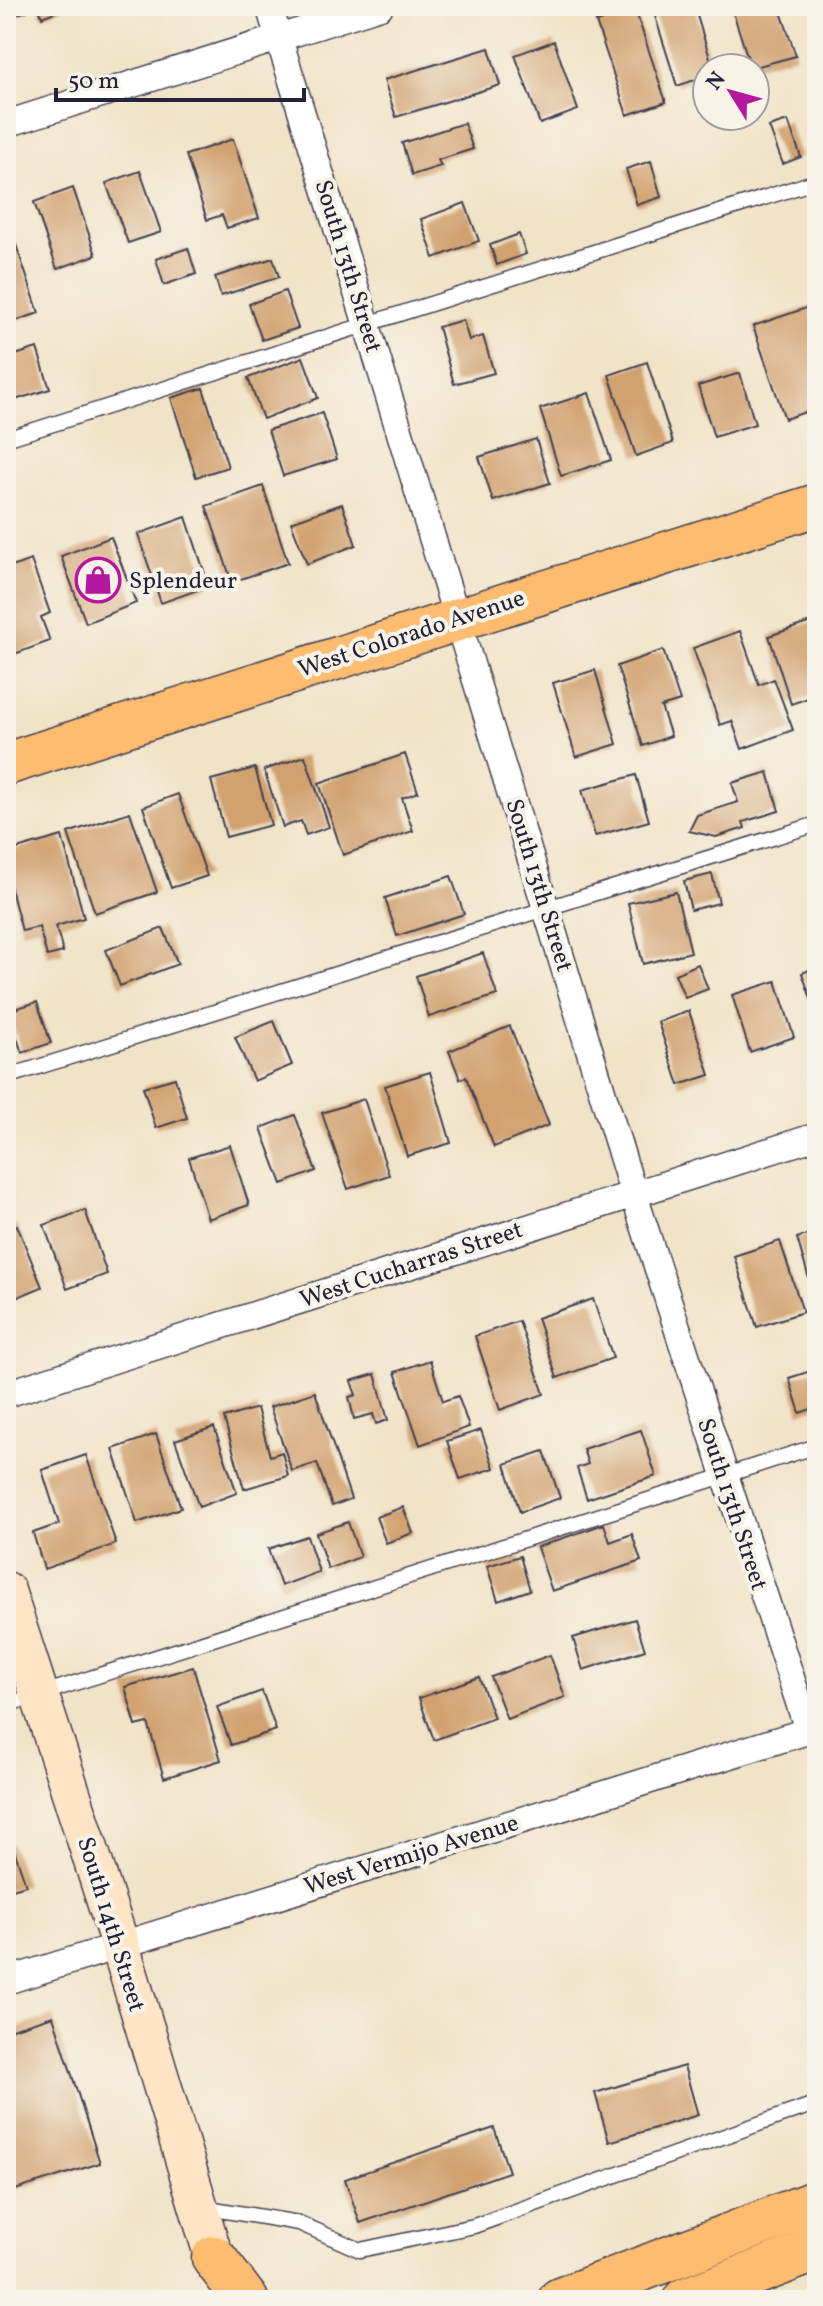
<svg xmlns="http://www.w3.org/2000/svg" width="823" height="2306" viewBox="0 0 823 2306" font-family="Vollkorn,serif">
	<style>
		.building { fill: #d1a170 }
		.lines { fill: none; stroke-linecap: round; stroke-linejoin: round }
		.lane-casing { stroke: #413f50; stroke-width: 17 }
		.street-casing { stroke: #413f50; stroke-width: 29 }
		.secondary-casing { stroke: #413f50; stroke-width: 41 }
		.primary-casing { stroke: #413f50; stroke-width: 45 }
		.highway-casing { stroke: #413f50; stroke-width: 47 }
		.lane { stroke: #fff; stroke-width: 14 }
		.street { stroke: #fff; stroke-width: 26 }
		.secondary { stroke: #ffe4c6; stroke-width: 38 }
		.primary { stroke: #febc70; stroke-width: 42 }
		.highway { stroke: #febc70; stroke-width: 44 }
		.labels { text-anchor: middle; stroke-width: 8; stroke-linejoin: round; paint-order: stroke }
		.street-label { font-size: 24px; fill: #22223b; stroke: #f7f3e8 }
		.poi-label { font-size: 24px; fill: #22223b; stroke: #f7f3e8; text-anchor: start }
	</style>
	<rect width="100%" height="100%" fill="#f7f3e8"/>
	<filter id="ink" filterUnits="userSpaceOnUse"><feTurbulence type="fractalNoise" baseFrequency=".0125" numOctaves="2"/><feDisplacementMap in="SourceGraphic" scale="16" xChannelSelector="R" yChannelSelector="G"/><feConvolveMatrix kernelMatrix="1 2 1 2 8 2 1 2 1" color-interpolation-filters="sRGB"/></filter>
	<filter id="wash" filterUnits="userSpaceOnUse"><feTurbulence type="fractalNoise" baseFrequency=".006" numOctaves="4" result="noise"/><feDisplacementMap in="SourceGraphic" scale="32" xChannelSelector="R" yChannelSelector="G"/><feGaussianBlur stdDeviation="1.8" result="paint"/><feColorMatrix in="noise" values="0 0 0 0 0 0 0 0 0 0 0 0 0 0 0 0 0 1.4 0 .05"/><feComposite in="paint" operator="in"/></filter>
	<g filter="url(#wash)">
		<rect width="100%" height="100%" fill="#f1e3c7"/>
		<g id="blocks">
			<path class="building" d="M6,6h19l2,5 -21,7z
				M38,6h32l-28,11z
				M686,6h8l19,62h-6v8l-30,10 -22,-70z
				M731,6h48l17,50 -45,12z
				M635,9l31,93 -39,13 -31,-93z
				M554,41l24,69 -38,14 -25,-69z
				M489,48l11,37 -104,32 -12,-37z
				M788,121l13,36 -18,7 -14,-37z
				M464,123l9,26 -35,11 3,6 -29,9 -10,-32z
				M233,139l26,79 -32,10 -5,-13 -15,5 -21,-65z
				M651,161l10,36 -24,8 -11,-36z
				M140,171l21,61 -33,11 -22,-60z
				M73,188l23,67 -39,14 -23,-67z
				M465,203l14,38 -45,17 -13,-39z
				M6,215l33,98 -33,11z
				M519,234l7,20 -29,11 -7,-20z
				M188,248l8,26 -32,11 -8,-26z
				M273,258l6,19 -58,19 -6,-19z
				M285,291l13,37 -36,12 -13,-36z
				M809,307l8,24v77l-32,11 -32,-93z
				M463,320l6,20 14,-4 11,37 -40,11 -16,-57z
				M37,348l13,41 -35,11 -9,-29v-13z
				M303,357l15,41 -55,21 -15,-41z
				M647,362l26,81 -37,13 -27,-81z
				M740,373l15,51 -41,13 -16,-51z
				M203,388l25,79 -32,10 -25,-79z
				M589,393l22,67 -50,16 -21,-67z
				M322,413l15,46 -54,17 -15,-46z
				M536,439l14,44 -57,18 -14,-44z
				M263,486l25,77 -56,19 -26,-76z
				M342,504l14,41 -49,19 -16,-42z
				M186,517l23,69 -48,17 -23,-69z
				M111,537l25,66 -50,20 -25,-67z
				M31,560l19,53 -9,4 9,24 -38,14 -6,-18 3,-42 -3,-26z
				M817,620v75l-26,9 -22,-68z
				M740,631l19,54 15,-6 19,51 -51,19 -10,-28 -12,4 -27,-77z
				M663,650l17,51 -19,6 10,29 -28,10 -26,-80z
				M595,670l22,74 -41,13 -23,-74z
				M405,754l13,38 -16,6 11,33 -70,24 -24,-72z
				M305,756l24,71 -23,8 -5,-14 -18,6 -19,-57z
				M255,768l16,57 -45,12 -15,-57z
				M768,772l11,39 -36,11 2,6 -29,9 -27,-6 8,-16 41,-13 -6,-19z
				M636,775l13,46 -54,15 -13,-46z
				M178,794l29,82 -36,12 -28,-81z
				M130,812l27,80 -62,21 -27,-80z
				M62,836l22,82 -28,8 7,26 -16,4 -8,-29 -17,4 -16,-61v-18z
				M712,874l7,29 -28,7 -7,-29z
				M451,876l13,38 -67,22 -12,-38z
				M676,892l15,60 -48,12 -15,-61z
				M163,928l15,36 -58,22 -14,-36z
				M483,953l14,42 -68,22 -13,-41z
				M698,964l10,25 -23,9 -10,-24z
				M817,967v49l-15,-43z
				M776,981l18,56 -44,15 -18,-57z
				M37,1002l14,41 -29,10 -14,-42z
				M689,1011l21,64 -31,10 -21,-63z
				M274,1021l18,44 -38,16 -19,-44z
				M510,1026l39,99 -55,22 -28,-70 -6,2 -11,-28z
				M430,1072l21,71 -44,13 -22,-70z
				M175,1078l12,40 -31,10 -13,-41z
				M364,1099l25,76 -41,14 -26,-76z
				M295,1115l21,56 -34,13 -21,-56z
				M230,1145l19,60 -41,14 -19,-61z
				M85,1210l22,64 -40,15 -23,-64z
				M17,1225l25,62 -36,15v-72z
				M817,1232v71h-1l-19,-65z
				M780,1241l23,71 -46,15 -23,-71z
				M593,1299l20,59 -56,20 -20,-60z
				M519,1321l25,73 -44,16 -25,-74z
				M430,1360l13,41 15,-5 11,31 -49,18 -25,-73z
				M817,1369v38l-17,6 -11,-35z
				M375,1374l13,46 -12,4 -3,-10 -19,5 -5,-22 7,-2 -5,-14z
				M315,1392l36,107 -19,7 -15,-43 -25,8 -22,-64z
				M257,1408l13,48 12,-4 6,24 -44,13 -20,-71z
				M214,1427l23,66 -38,14 -24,-67z
				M481,1430l13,38 -34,11 -13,-38z
				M641,1430l15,46 -69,23 -10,-31 11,-4 -5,-15z
				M156,1434l25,74 -44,15 -24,-74z
				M544,1451l16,47 -40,14 -15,-48z
				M86,1455l30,89 -72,25 -11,-36 26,-9 -17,-54z
				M403,1507l10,26 -27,10 -10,-26z
				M348,1522l12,35 -32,12 -12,-36z
				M604,1524l6,18 22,-8 9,27 -89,30 -15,-44z
				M307,1536l12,36 -38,14 -13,-37z
				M520,1556l10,34 -32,11 -11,-35z
				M635,1619l10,31 -62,20 -10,-32z
				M550,1655l15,42 -58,22 -16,-42z
				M193,1667l28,93 -57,18 -16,-55 -12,3 -11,-39z
				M479,1677l15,41 -60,22 -15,-42z
				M262,1691l14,39 -45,15 -14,-38z
				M12,1844l14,41 -20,6v-45z
				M53,2016l47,147 -94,30v-162z
				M684,2066l14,49 -89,27 -14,-49z
				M494,2128l15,44 -149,51 -15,-44z"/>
		</g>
	</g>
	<g filter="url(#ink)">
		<use href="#blocks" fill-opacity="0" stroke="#413f50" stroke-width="2"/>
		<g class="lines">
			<g class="lane-casing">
				<path id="lane" d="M6,439l811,-258
					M6,1077l811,-253
					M6,1705l811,-259
					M202,2207l97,16 61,27 114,-24 343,-123"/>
			</g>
			<g class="street-casing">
				<path id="street" d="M269,6l364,1186 175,538
					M6,124l374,-118
					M6,1394l811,-258
					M6,1981l811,-253"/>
			</g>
			<g class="secondary-casing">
				<path id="secondary" d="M6,1591l114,354 94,313"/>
			</g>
			<g class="primary-casing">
				<path id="primary" d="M6,764l811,-259"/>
			</g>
			<g class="highway-casing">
				<path id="highway" d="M214,2258l32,42
					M560,2300l257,-98
					M685,2300l132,-51"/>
			</g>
			<use href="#lane" class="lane"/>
			<use href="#street" class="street"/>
			<use href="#secondary" class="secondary"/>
			<use href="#primary" class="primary"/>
			<use href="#highway" class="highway"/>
		</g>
	</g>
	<defs>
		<g id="shop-ring" transform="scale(2.3)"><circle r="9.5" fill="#f7f3e8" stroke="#b5179e" stroke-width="1.5"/><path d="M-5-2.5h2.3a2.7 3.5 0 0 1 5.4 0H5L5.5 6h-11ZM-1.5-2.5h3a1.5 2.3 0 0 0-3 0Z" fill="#b5179e"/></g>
	</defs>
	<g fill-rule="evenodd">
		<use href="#shop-ring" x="98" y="580"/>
	</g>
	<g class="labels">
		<g class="street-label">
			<text transform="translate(349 266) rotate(73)" y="8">South 13th Street</text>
			<text transform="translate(411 633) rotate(-18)" y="8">West Colorado Avenue</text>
			<text transform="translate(540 885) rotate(73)" y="8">South 13th Street</text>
			<text transform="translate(411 1264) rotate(-18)" y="8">West Cucharras Street</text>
			<text transform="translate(733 1504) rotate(72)" y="8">South 13th Street</text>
			<text transform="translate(411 1854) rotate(-17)" y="8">West Vermijo Avenue</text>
			<text transform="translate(112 1924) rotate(73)" y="8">South 14th Street</text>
		</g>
		<g class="poi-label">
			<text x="129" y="588">Splendeur</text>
		</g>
	</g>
	<rect width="823" height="2306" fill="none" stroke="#f7f3e8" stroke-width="32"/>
	<g transform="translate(731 92) rotate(307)"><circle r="38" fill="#f7f3e8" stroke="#a29fa3" stroke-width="2"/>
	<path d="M0-6L14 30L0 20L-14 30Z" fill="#b5179e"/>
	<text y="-12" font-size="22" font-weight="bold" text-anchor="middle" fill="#22223b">N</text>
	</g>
	<path d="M56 88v12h248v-12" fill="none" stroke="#22223b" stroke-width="4"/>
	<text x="68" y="88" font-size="24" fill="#22223b" stroke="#f7f3e8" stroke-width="6" paint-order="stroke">50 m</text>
</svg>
